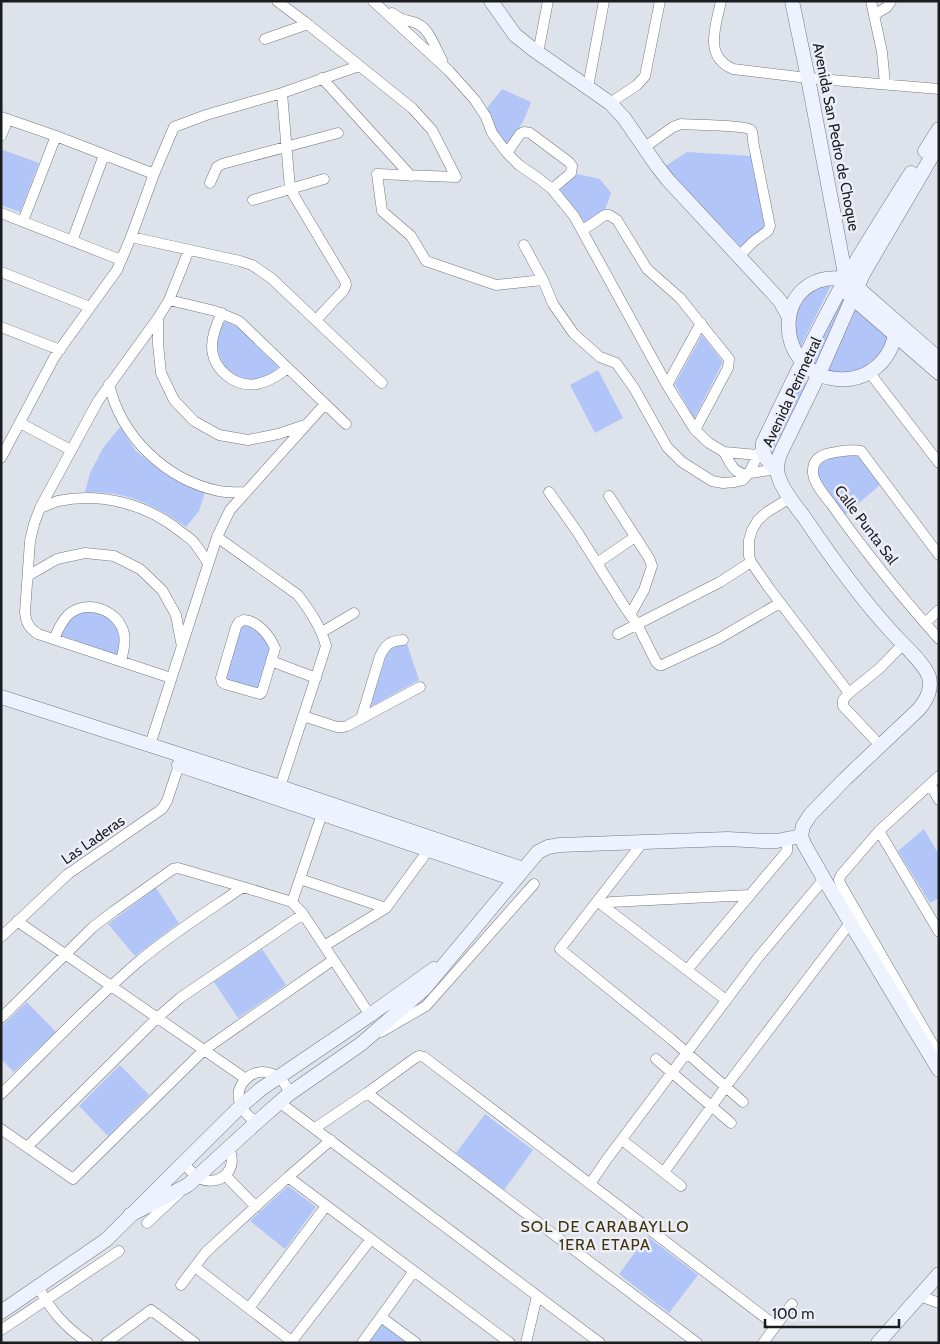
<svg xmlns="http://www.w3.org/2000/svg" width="940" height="1344" viewBox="0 0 940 1344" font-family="Cabin,sans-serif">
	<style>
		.green { fill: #b1c5f9 }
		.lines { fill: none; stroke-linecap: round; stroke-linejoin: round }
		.street-casing { stroke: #757880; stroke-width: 11 }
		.secondary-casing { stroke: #757880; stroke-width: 15 }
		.street { stroke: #fff; stroke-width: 10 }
		.secondary { stroke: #edf2fe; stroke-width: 14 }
		.labels { text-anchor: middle; stroke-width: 5; stroke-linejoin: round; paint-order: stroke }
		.street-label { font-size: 15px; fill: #1b1c1f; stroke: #eceff8 }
		.neighbourhood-label { font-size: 16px; letter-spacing: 1px; fill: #42330a; stroke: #eceff8 }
	</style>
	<rect width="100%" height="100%" fill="#dee2ea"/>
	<path class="green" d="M502,89l29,13 -8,20 -16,23 -11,-13 -9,-24z
		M3,150l36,13 -19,49 -19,-7v-49z
		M687,152l64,4 15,69 -24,23 -78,-81z
		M577,174l23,5 11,14 -6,17 -20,13 -25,-33z
		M834,279l-34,69c-6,-16 -7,-31 2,-46 2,-3 4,-8 7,-10 7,-6 17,-9 25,-13z
		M846,295l-28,70 -5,1 -2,-7 29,-61z
		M856,307l33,28 -11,23 -16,12 -20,4 -16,-4z
		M225,321l15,7 39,39c-6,5 -12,10 -20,12 -34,7 -53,-32 -34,-58z
		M702,335l21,27 -29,57 -19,-35z
		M598,370l25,48 -28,15 -25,-48z
		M802,381l4,2 1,3 -33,67 -3,1 -3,-7 31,-64z
		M120,427l15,23 22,18 25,15 23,9 -6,19 -13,16c-20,-14 -42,-27 -66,-32 -11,-3 -24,-2 -35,-3l5,-19 13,-25z
		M858,453l22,32 -36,31 -25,-37 -1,-7 4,-13z
		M90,611c24,5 34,20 27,44l-57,-20c7,-16 14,-21 30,-24z
		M250,623l15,15 6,11 -13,42 -34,-11 17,-55z
		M407,644l12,36 -49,27 16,-51c6,-11 9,-10 21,-12z
		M924,829l15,26v43l-9,5 -32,-52z
		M156,888l23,35 -44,33 -27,-32z
		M262,949l24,36 -48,33 -24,-36z
		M27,1002l29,30 -42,40 -13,-13v-32z
		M120,1065l29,30 -41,41 -29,-30z
		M485,1114l48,36 -29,40 -48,-37z
		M288,1186l28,21 -31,42 -35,-28z
		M647,1236l51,39 -29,38 -50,-39z
		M382,1323l27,20h-41z"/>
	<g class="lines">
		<g class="street-casing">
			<path id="street" d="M277,1l28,21 107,86 20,22 24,47 -79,-3 5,37 29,25 15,25 70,24 47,-5
				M373,1l76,70 26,29 11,17 6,16 15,20 12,12 19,13 14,11 22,27 93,169 28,45 14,13 15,9 34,3
				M721,1c-5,25 -18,55 12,68l75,9 131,11
				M871,1l11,51 3,32
				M392,13c3,2 7,5 10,6 5,2 11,2 16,5 12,6 17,24 24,36
				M874,15l13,-8 4,-6
				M265,39l43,-15
				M538,53l10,-52
				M322,78l89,98
				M588,87l16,-86
				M282,93l8,96 55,92 1,4 -2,5 -28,30
				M610,103l27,-18 8,-9 15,-75
				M1,117l55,19 98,38
				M1,136l7,-17
				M645,147l28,-20 8,-3c10,1 65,1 70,6 2,3 2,8 2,11l17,85 -2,5 -14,10 -15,15
				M507,153l13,-19 4,-2 6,1 39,29 3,4 -1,7 -19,16
				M210,183l7,-16 5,-3 116,-31
				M253,200l71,-21
				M1,213l120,47
				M23,221l33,-85
				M583,230l22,-15h4l8,5 30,49 33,29 49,61 -1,9 -33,62
				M131,237l109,24 12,4 19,13 111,105
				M72,241l32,-86
				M524,245l19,35 10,24 21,30 26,23 16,6 18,25 33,59 15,15 30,19 11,2 12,-1 8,-2 6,-7 11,-22
				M1,272l89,35
				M169,300l46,11 24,10 107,103
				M222,313c-5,10 -10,21 -10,33 0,23 23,42 45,38 12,-2 22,-9 31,-16
				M158,318v26l3,29 13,27 20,21 25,14 29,5 30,-6 27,-9
				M1,327l59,23
				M869,372l70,91
				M109,384c12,53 57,96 110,107 9,2 18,1 27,1
				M667,385l34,-62
				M20,423l51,27
				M724,452c5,9 9,20 20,22l33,-5
				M1,458l54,-102 62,-86 14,-33 23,-63 20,-47 32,-12 76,-22 77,-27
				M549,492l27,38 50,79 11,15 19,38 3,3h3l56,-26 62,-36
				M609,496l40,62 3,8 -8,24 -14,25
				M790,498l-23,14 -9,8 -6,10 -3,10v16l2,6 18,26 80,105 -6,7v6l32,34
				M40,508c6,-2 12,-5 18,-7 43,-9 89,3 123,31 5,4 11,7 14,12 5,6 9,13 13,19
				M217,537l81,58c12,16 23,32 28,51l-46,141
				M939,555l-78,-104c-10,-2 -20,0 -30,2 -10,2 -19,7 -18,20 1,11 12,23 19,32 33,47 69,91 107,134
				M597,563l38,-26
				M28,577l3,-3 26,-15 28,-6 29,3 26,13 22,21 14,25 5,27
				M244,620c14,1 25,15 31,28l-13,44 -2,2 -35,-10 -3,-2 -1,-4 15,-51 3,-5z
				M925,623l14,-13
				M322,632l32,-19
				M618,634l102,-52 31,-20
				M54,639c4,-9 7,-17 14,-24 19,-17 51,-5 56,19 2,9 -1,18 -3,27
				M271,661l45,17
				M171,678l-133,-44c-9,-6 -12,-11 -13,-22l5,-71 4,-17 6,-16 58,-107 60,-83 11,-18 20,-50
				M849,693l31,-25 23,-24
				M303,716l34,11h6l4,-1 73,-39
				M361,719l19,-63c6,-12 10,-15 23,-16
				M150,745l67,-208 13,-27 95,-106
				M939,776l-60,55 -38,44 -2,5 2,5 98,170
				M930,784l9,16
				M879,831l60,101
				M643,842l-83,107 111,90 72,63
				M300,879l86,29
				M597,901l129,99
				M292,902l32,-94
				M602,905l9,-3 139,-7
				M17,921l229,158
				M1,937l67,-63 94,-65 5,-8 14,-42
				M324,946l62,-38 46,-63
				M687,970l100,-119v-12
				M1,1018l92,-91 21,-16 59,-42 5,-1 65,19
				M381,1032l45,-26 108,-122
				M656,1059l75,64
				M367,1093l330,250
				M1,1094c45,-44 89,-91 137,-132 33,-28 70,-51 105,-75l49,15 11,12 67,101
				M279,1102l321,241
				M257,1122c-16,-9 -26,-28 -11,-43 15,-15 39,-4 43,15
				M315,1128l52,-35 48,-35 4,-2 5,1 352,269
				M1,1129l72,50 131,-129 129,-90
				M622,1140l59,46
				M27,1147l130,-129 23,-20 123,-84
				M183,1163c5,5 11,13 18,16 21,8 39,-12 27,-31
				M664,1172l63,-87 123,-162
				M226,1176l30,31
				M288,1177l222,166
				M590,1184l17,-25 150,-200 67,-80
				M147,1223l32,-30
				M195,1267l99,76
				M181,1285l25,-33 82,-75 43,-37
				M38,1287c15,26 25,38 50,56
				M920,1296l19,7
				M249,1308l77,-102
				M381,1317l35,26
				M1,1330l118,-79
				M292,1341l79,-102
				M106,1343l45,-33 44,33
				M362,1343l52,-72
				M526,1343l11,-47
				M763,1343l29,-39"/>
		</g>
		<g class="secondary-casing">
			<path id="secondary" d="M491,1l24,34 19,15 76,53 14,15 33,48 11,14 104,112 8,9 9,16
				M792,1l16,77 38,201
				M939,144l-76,130 -44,100 -38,78c-4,8 -5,15 -3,23 4,15 17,30 26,42 27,40 54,78 86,113 10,12 35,33 39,47 3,13 -2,22 -10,32l-74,70 -35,36 -7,11 -2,10 3,8 20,35 115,191
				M925,151l14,-22
				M846,279c-76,-10 -74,94 -9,100 12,1 24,-1 34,-8 17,-11 25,-29 25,-49
				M851,282l88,77
				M847,293l92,80
				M777,469c-10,-8 -15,-12 -14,-26 27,-56 53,-112 84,-166 20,-35 42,-69 64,-104
				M1,697l279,90 243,82
				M179,765l335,114
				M130,1215l58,-30 69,-63 32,-28 72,-50 63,-55 114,-137 10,-5 12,-2 168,-6 35,2h14l24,-5
				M1,1312l105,-72 135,-134 20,-17 109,-74 64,-46
				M878,1343l61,-69"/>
		</g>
		<use href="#street" class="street"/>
		<use href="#secondary" class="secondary"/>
	</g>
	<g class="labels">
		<g class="street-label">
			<text transform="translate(836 137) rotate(79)" y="5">Avenida San Pedro de Choque</text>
			<text transform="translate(792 392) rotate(-65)" y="5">Avenida Perimetral</text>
			<text transform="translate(866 525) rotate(53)" y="5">Calle Punta Sal</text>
			<text transform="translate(93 840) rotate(-35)" y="5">Las Laderas</text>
		</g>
		<g class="neighbourhood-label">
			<text x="605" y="1232">SOL DE CARABAYLLO<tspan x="605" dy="18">1ERA ETAPA</tspan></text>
		</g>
	</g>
	<rect width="940" height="1344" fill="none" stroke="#1b1c1f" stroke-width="5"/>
	<path d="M765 1319v8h134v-8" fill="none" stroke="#1b1c1f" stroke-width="2.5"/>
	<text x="772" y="1319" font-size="15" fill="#1b1c1f" stroke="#eceff8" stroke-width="4" paint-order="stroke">100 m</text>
</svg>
